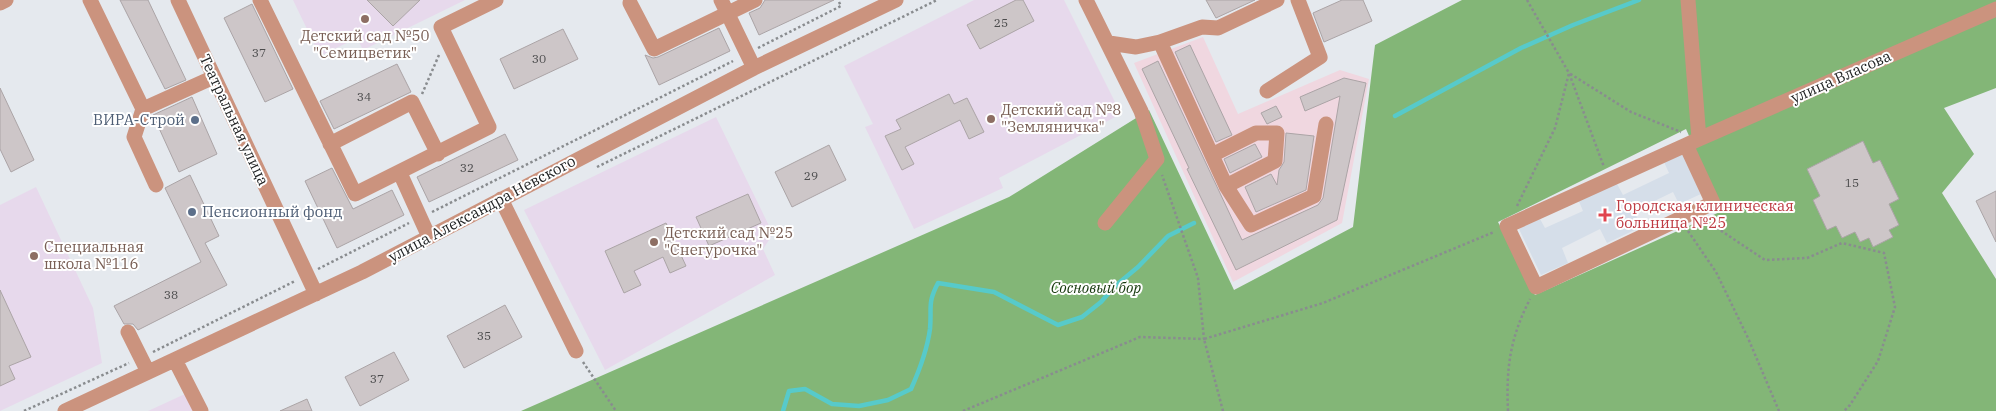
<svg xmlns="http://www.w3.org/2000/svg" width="1996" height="411" viewBox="0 0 1996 411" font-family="'IBM Plex Serif',serif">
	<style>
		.built { fill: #d5dee9 }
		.industrial { fill: #f0d7e0 }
		.education { fill: #e7d9ec }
		.forest { fill: #83b677; fill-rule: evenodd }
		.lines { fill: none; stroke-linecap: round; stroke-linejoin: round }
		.stream { stroke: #57caca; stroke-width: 4.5 }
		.building { fill: #cdc6c8; stroke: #aba4a6 }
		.path { stroke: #898c8f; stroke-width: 2.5; stroke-dasharray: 2.5 2.5; stroke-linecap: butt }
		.minor { stroke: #cb937e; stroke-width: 15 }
		.education-dot { fill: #8d6e63; stroke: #fff; stroke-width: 2 }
		.service-dot { fill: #5c6f8a; stroke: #fff; stroke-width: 2 }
		.health-dot { fill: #e0444e; stroke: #fff; stroke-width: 2 }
		.labels { text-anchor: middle; stroke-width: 4; stroke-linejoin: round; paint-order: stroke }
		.number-label { font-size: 12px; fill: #4c4c4d }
		.education-label { font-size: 15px; fill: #785e54; stroke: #fff; text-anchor: start }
		.street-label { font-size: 15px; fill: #212324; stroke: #fff }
		.service-label { font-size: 15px; fill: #4e5e75; stroke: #fff; text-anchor: end }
		.health-label { font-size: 15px; fill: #be3a42; stroke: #fff; text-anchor: start }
		.park-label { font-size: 15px; font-style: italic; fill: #15380c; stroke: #fff }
	</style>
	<rect width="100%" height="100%" fill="#e5e9ee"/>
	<path class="built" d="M1682,153l19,41 -22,10 -6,-12 -39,19 7,16 -34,16 -7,-14 -38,19 6,15 -27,12 -22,-46 21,-10 5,9 38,-17 -5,-12 38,-17 7,13 46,-22 -5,-11z"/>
	<path class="industrial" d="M1203,37l35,77 102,-44 29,9 -27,144 -109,59 -99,-219z"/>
	<path class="education" d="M293,0h172l-102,50 -6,-12 -37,18z
		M974,0h90l57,114 -122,64 4,10 -89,41 -49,-102 8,-3 -29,-58z
		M716,117l57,117 -10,15 12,26 -170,95 -81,-160z
		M36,187l57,121 9,55 -102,48v-206z
		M185,394l8,17h-45z"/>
	<path class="forest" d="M1462,0h534v88l-52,20 30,46 -32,39 54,86v132h-1475l488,-214 140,-87 85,180 119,-63 22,-182zM1686,129l36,82 -187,84 -37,-73z"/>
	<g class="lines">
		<path class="stream" d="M1395,116l126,-68 52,-23 66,-25
			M783,411l6,-20 16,-2 27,15 27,2 29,-6 23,-11c9,-20 16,-38 19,-60 2,-22 -3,-25 8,-46l56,9 64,33 24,-8 19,-15 13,-15 24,-20 30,-31 26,-13"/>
	</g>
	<path class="building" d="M120,0h28l38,80 -21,9z
		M367,0h53l-27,26z
		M765,0h69l-75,35 -10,-22 11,-5z
		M1016,0h7l11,21 -54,28 -13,-24z
		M1206,0h49l-39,18z
		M1342,0h21l9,21 -48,21 -11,-29z
		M252,4l41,85 -28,13 -41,-84z
		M719,28l11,23 -71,34 -14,-30 8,3 5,-1z
		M563,29l15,30 -64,30 -14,-30z
		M1190,45l42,90 -16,7 -41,-90z
		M1158,61l84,179 76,-35 5,-7 17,-102 -35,15 -5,-14 44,-19 22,5 -29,137 -101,50 -49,-101 2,-1 -47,-99z
		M397,64l14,28 -77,37 -14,-28z
		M0,88l34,72 -23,12 -11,-23z
		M949,94l5,10 13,-6 17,34 -15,7 -9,-19 -55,27 9,17 -12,6 -17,-34 16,-7 -5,-9z
		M192,97l25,57 -38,18 -26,-57z
		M1276,106l6,11 -15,7 -6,-11z
		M1286,133l28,3 -8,54 -50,22 -11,-25 26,-13 6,11 2,-15 5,-8z
		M505,134l13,26 -89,42 -12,-25z
		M1863,141l10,22 7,-3 19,39 -10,5 10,21 -10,5 4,7 -20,10 -4,-9 -9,4 -5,-10 -13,6 -6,-12 -9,4 -14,-30 7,-4 -13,-27z
		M1255,144l7,13 -32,16 -6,-14z
		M829,145l17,35 -54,27 -17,-35z
		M332,168l21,41 39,-19 12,25 -67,33 -32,-67z
		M190,175l29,61 -14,7 22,42 -89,45 -5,-6h-9l-10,-18 87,-44 -36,-74z
		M1996,191v51l-20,-41z
		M748,194l13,29 -52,23 -13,-29z
		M666,223l20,43 -16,7 -7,-16 -29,14 7,14 -17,8 -19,-42z
		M0,290l31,67 -22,9 6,13 -15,7z
		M505,305l17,32 -58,31 -17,-32z
		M394,352l15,28 -49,26 -15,-29z
		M307,399l5,12h-32z"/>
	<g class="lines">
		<path class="path" d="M1527,0l42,73 35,94
			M758,48l83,-42 -3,-6
			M422,94l17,-39
			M597,167l340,-167
			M1517,206l38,-78 14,-55 62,39 50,20
			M432,212l301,-151
			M1712,219l5,9 48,32 42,-2 35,-15 42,10 11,54 -17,54 -28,44 -6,6
			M1688,231l28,41 32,66 31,73
			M318,269l91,-46
			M153,352l142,-71
			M583,362l33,49
			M24,411l105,-48
			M963,411l177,-74 64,2 -6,-61 -36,-103
			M1223,411l-19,-72 119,-36 171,-71
			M1508,411c-2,-43 2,-73 22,-112"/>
		<path class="minor" d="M90,0l53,109 71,-32
			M178,0l138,294
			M260,0l95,194 134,-67 -48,-100 55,-27
			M721,0l33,68
			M1086,0l55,111 16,48 -52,64
			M1688,0l11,139
			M0,3l6,-3
			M630,3l24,46 101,-49
			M1160,42l66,144 25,39 63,-29 12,-72
			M1109,43l27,4 24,-5 42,-15 16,1 59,-28
			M1267,91l53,-34 -22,-57
			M143,109l-9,28 22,48
			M330,144l82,-42 26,52
			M1686,145l27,58 -177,84 -29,-61 179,-81 13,-6 297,-130
			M1212,155l44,-22h21l-2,28 -49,25
			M400,173l29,64
			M501,199l75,152
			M128,332l20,40
			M175,360l26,51
			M65,411l297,-139 392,-204 142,-68"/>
	</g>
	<g class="education-dot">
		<circle cx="365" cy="19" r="5"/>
		<circle cx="991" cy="119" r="5"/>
		<circle cx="654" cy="242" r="5"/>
		<circle cx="34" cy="256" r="5"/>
	</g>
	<g class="service-dot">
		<circle cx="195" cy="120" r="5"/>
		<circle cx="192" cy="212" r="5"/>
	</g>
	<path class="health-dot" d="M1602.5 207.5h5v5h5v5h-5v5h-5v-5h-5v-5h5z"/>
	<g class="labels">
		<g class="number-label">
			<text x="1001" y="27">25</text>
			<text x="259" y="57">37</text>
			<text x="539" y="63">30</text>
			<text x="364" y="101">34</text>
			<text x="467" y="172">32</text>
			<text x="811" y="180">29</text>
			<text x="1852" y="187">15</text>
			<text x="171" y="299">38</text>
			<text x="484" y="340">35</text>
			<text x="377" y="383">37</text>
		</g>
		<g class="education-label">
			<text x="365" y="41" text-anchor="middle">Детский сад №50<tspan x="365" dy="17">"Семицветик"</tspan></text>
			<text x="1001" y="115">Детский сад №8<tspan x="1001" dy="17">"Земляничка"</tspan></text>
			<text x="664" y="238">Детский сад №25<tspan x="664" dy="17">"Снегурочка"</tspan></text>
			<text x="44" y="252">Специальная<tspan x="44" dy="17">школа №116</tspan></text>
		</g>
		<g class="street-label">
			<text transform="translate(1841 77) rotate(-24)" y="5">улица Власова</text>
			<text transform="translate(234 120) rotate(65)" y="5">Театральная улица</text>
			<text transform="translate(482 209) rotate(-28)" y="5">улица Александра Невского</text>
		</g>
		<g class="service-label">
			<text x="185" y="125">ВИРА-Строй</text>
			<text x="202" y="217" text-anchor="start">Пенсионный фонд</text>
		</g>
		<g class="health-label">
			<text x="1616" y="211">Городская клиническая<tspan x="1616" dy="17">больница №25</tspan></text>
		</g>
		<g class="park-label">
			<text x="1096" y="293">Сосновый бор</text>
		</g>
	</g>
</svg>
